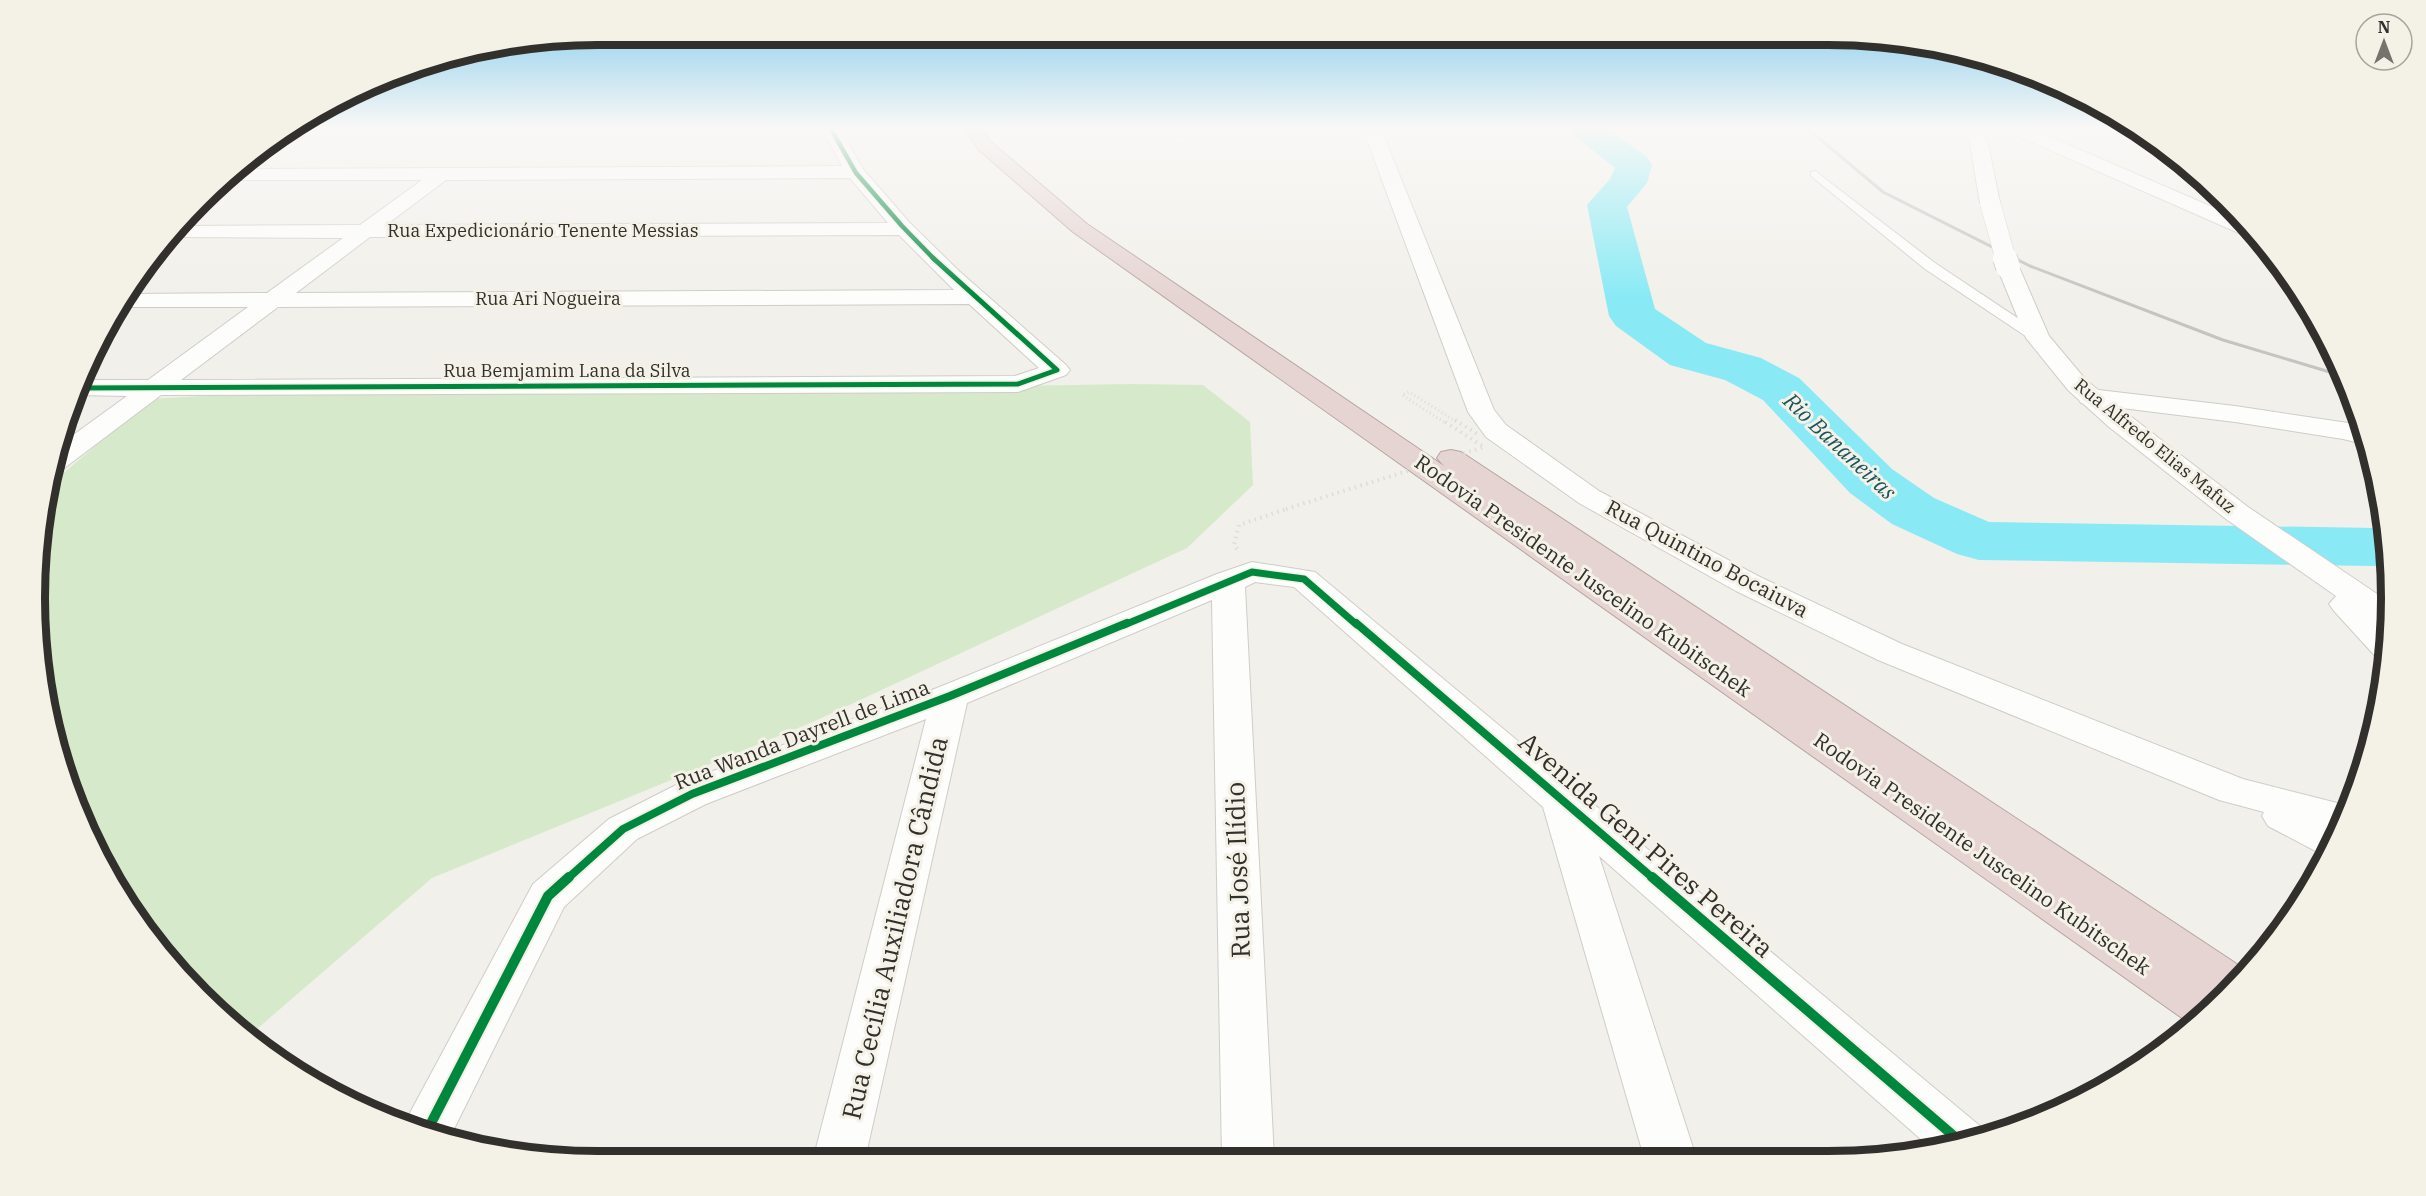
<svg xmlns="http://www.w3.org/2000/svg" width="2426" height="1196" viewBox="0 0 2426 1196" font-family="'IBM Plex Serif',serif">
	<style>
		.green { fill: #d7e9cb }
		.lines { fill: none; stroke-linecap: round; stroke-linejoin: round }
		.river { fill: #89eaf5; fill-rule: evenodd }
		.lane-casing { stroke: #cecdc8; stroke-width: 2 }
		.street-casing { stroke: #cecdc8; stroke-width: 2 }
		.secondary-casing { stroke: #cecdc8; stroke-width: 2 }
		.highway-casing { stroke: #b7a5a1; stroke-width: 2 }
		.path { stroke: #dedddc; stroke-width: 4; stroke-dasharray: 1.5 4.5; stroke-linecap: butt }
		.lane { fill: #fdfdfc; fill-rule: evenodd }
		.street { fill: #fdfdfc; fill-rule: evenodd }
		.secondary { fill: #fdfdfc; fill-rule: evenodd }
		.highway { fill: #e5d4d2; fill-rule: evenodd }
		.rail { stroke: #c4c4c2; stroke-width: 3 }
		.secondary-bridge-far1-casing { stroke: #cecdc8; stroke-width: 21; stroke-linecap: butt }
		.secondary-bridge-casing { stroke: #cecdc8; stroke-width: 26; stroke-linecap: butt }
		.path-bridge-far1 { stroke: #dedddc; stroke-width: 3; stroke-dasharray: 1 3; stroke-linecap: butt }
		.path-bridge { stroke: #dedddc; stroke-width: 4; stroke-dasharray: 1.5 4.5; stroke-linecap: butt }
		.secondary-bridge-far1 { stroke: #fdfdfc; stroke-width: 20 }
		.secondary-bridge { stroke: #fdfdfc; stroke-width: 24 }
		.cycleway-far4-casing { stroke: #f4f1e7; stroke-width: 7 }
		.cycleway-far3-casing { stroke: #f4f1e7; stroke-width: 8 }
		.cycleway-far2-casing { stroke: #f4f1e7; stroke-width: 10 }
		.cycleway-far1-casing { stroke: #f4f1e7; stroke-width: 12 }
		.cycleway-casing { stroke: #f4f1e7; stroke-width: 14 }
		.cycleway-far4 { stroke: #00873e; stroke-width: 4.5 }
		.cycleway-far3 { stroke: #00873e; stroke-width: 5 }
		.cycleway-far2 { stroke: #00873e; stroke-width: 7 }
		.cycleway-far1 { stroke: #00873e; stroke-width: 8 }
		.cycleway { stroke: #00873e; stroke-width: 10 }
		.labels { text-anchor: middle; stroke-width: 6; stroke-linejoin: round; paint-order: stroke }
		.far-street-label { font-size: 18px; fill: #31302c; stroke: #f4f1e7 }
		.street-label { font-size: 21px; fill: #31302c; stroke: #f4f1e7 }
		.water-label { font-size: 22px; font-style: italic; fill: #19555c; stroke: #f4f1e7 }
		.near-street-label { font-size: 26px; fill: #31302c; stroke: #f4f1e7 }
		.rim { fill: none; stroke: #31302c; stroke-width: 8 }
	</style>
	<rect width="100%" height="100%" fill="#f1f0ea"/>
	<path class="green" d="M1131,384l72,1 47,37 3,63 -66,63 -372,173 -383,157 -181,156 -51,-37 -108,-150 -53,-176 6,-182 105,-90 117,-7 360,1z"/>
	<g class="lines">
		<path class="river" d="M1570,129h39l38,28 5,8 -5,18 -20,24 28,102 51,34 55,15 38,20 93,91 42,29 55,24 386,6 12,3 1,38 -13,-3 -396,-6 -22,-6 -65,-30 -42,-31 -87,-93 -38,-20 -55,-15 -54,-39 -7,-10 -22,-111 23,-26 5,-11 -40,-32z"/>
		<g class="lane-casing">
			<path id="lane" d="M1815,171l120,92 108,72 2,3 -2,3h-10l-108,-72 -114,-93v-4z"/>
		</g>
		<g class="street-casing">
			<path id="street" d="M822,129h18l23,40 46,53 50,49 107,94 4,5 -4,5 -48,17 -857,3 -98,74 -12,2 7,-25 69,-50 -53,-1 5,-15h69l100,-73h-130l7,-13 142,-1 76,-55 -169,-1 11,-11 175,-1 62,-45h-194l10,-11 604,-3zM850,178l38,45 -502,2 60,-45zM899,235l55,55 -658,3 74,-56zM969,304l70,64 -24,8 -834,4 97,-73z
				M1171,129h18l-3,7h-12z
				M1363,129h18l113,281 12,15 93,66 161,86 142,67 341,135 106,27 -15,41 -7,10 -59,-31 -6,-10 2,-4 -45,-12 -341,-140 -142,-69 -157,-88 -93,-66 -18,-25z
				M2008,129h24l215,93 14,17 -11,-1 -239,-105z
				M2090,389l145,17 113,17 16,4 4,18 -25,-6 -108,-17 -154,-19 -4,-6 4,-6z
				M1252,562l63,10 665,554 5,11 -53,12 -333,-293 97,301h-52l-101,-350 -249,-220 -39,-5 -10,5 29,571h-52l-10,-558 -245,103 -102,456 -52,1 113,-441 -220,85 -69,35 -73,68 -116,234 -44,-17 129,-240 76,-65 69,-35 259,-96 280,-114z"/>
		</g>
		<g class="secondary-casing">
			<path id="secondary" d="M1964,129h18l6,15 12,59 -3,4h-14l-3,-4 -10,-59z
				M2008,260l8,2 3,5 30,69 37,44 43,35 119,92 141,95 1,25 -5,-1 5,9 -4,24 -10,-2 -42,-46 -5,-7 7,-8 -110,-77 -117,-92 -41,-37 -42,-52 -29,-71 3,-5z"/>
		</g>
		<g class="highway-casing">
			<path id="highway" d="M963,129h18l10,13 96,82 357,242 -7,-8 4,-6 10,-2 10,2 788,520 -60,51 -1116,-791 -94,-82z"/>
		</g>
		<path class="path" d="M1237,549l-3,-4 5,-20 47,-16"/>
		<use href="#lane" class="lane"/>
		<use href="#street" class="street"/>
		<use href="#secondary" class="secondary"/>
		<use href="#highway" class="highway"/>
		<path class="rail" d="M1808,129l75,63 147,74 193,74 120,36"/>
		<g class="secondary-bridge-far1-casing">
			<path id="secondary-bridge-far1" d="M1990,203l16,57"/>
		</g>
		<g class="secondary-bridge-casing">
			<path id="secondary-bridge" d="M2005,258l3,9"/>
		</g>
		<path class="path-bridge-far1" d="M1444,422l-42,-27 7,-3 48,30"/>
		<path class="path-bridge" d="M1455,420l24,15
			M1286,509l198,-62 -42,-27"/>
		<use href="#secondary-bridge-far1" class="secondary-bridge-far1"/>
		<use href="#secondary-bridge" class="secondary-bridge"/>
		<g class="cycleway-far4-casing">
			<path id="cycleway-far4" d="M831,129l25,44 46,53 33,34"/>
		</g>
		<g class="cycleway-far3-casing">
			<path id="cycleway-far3" d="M76,388l942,-4 39,-14 -124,-112"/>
		</g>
		<g class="cycleway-far2-casing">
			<path id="cycleway-far2" d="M1124,625l128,-53 52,7 53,46"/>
		</g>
		<g class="cycleway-far1-casing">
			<path id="cycleway-far1" d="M1356,623l298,256
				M567,879l56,-50 69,-35 258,-98 177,-73"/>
		</g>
		<g class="cycleway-casing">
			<path id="cycleway" d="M1652,877l310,266
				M426,1133l122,-237 21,-19"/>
		</g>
		<use href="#cycleway-far4" class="cycleway-far4"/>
		<use href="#cycleway-far3" class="cycleway-far3"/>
		<use href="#cycleway-far2" class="cycleway-far2"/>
		<use href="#cycleway-far1" class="cycleway-far1"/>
		<use href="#cycleway" class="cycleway"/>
	</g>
	<linearGradient id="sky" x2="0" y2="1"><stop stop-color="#82caed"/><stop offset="0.43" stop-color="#f9f8f6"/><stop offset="1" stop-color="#f9f8f6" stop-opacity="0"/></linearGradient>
	<rect width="2426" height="297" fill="url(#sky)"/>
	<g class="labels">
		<g class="far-street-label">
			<text x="543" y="237">Rua Expedicionário Tenente Messias</text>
			<text x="548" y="305">Rua Ari Nogueira</text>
			<text x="567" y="377">Rua Bemjamim Lana da Silva</text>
			<text transform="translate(2155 446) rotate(39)" y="6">Rua Alfredo Elias Mafuz</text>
		</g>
		<g class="street-label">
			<text transform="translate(1707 559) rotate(28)" y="7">Rua Quintino Bocaiuva</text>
			<text transform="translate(1583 576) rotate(35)" y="7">Rodovia Presidente Juscelino Kubitschek</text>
			<text transform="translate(802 735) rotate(-21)" y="7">Rua Wanda Dayrell de Lima</text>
			<text transform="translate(1982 854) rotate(35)" y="7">Rodovia Presidente Juscelino Kubitschek</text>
		</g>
		<g class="water-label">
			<text transform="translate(1840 446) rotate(43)" y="8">Rio Bananeiras</text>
		</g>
		<g class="near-street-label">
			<text transform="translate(1646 845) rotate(41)" y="9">Avenida Geni Pires Pereira</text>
			<text transform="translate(1238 870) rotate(-92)" y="9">Rua José Ilídio</text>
			<text transform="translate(895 928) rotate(-77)" y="9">Rua Cecília Auxiliadora Cândida</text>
		</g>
	</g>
	<path d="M0 0H2426V1196H0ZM598 45H1828A553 553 0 0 1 2381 598V598A553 553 0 0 1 1828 1151H598A553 553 0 0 1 45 598V598A553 553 0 0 1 598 45Z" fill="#f4f1e7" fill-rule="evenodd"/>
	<path class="rim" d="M598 45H1828A553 553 0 0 1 2381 598V598A553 553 0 0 1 1828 1151H598A553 553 0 0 1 45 598V598A553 553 0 0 1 598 45Z"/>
	<g transform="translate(2384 42)"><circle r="28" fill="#f4f1e7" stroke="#a6a49c" stroke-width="1.5"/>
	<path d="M0-4.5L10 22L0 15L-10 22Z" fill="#74736e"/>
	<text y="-9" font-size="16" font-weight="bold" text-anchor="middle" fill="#31302c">N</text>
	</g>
</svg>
